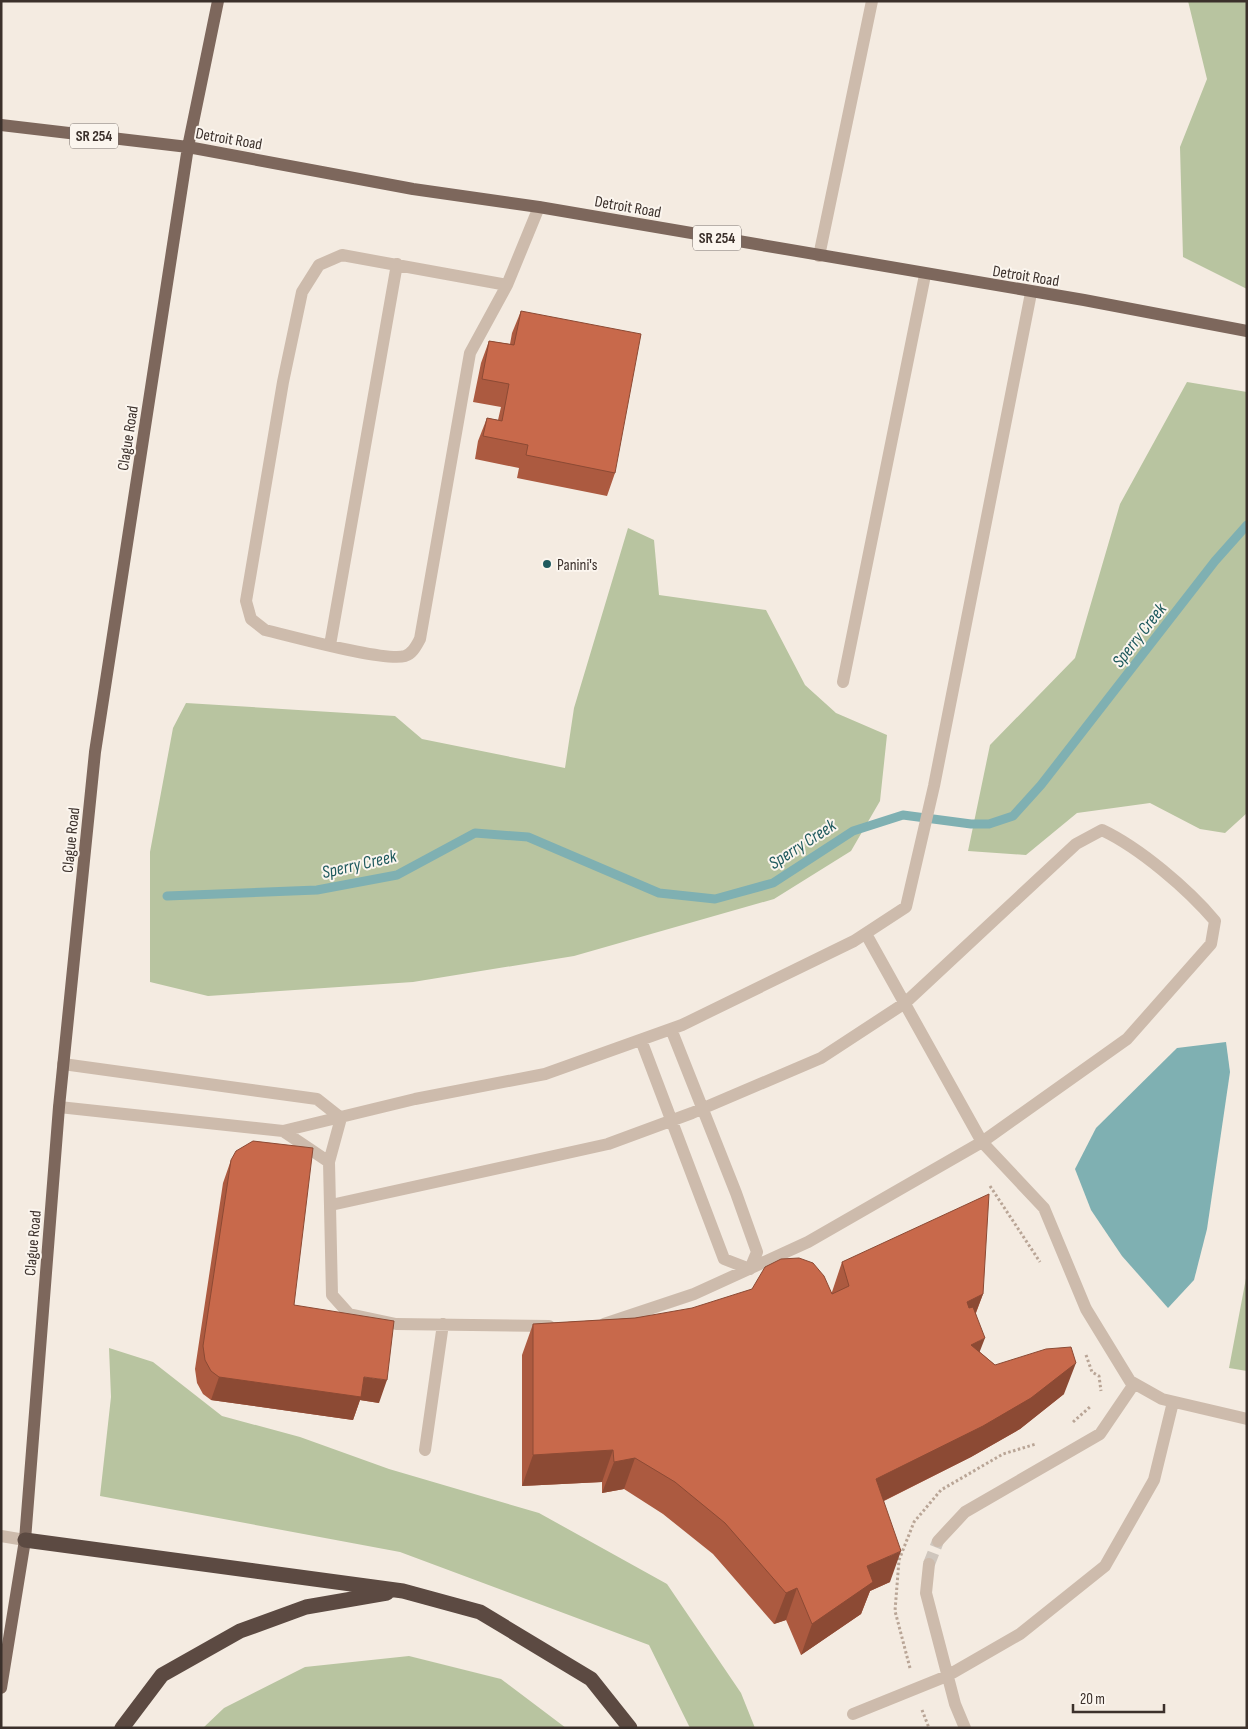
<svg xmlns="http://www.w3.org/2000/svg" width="1248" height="1729" viewBox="0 0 1248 1729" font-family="'Sofia Sans Condensed',sans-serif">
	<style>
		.green { fill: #b8c4a0 }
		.water { fill: #7fb0b2 }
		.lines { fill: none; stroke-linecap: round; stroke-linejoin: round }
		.stream { stroke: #7fb0b2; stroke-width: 9 }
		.minor-tunnel { stroke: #cfc6bd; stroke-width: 12; stroke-dasharray: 12 6; stroke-linecap: butt }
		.path { stroke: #b9a596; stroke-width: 3; stroke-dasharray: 2.5 2.5; stroke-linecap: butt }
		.minor { stroke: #cdbbac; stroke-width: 12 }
		.major { stroke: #7d675c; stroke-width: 12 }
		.highway { stroke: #5c4a42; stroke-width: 15 }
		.wall { fill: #ac5a40 }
		.shaded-wall { fill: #8c4a34 }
		.building { fill: #c8694b; stroke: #8c4a34 }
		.poi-dot { fill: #1f5a5e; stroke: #fbf5ee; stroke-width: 2 }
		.labels { text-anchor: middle; stroke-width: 4; stroke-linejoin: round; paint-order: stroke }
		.shield { fill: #fbf5ee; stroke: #756b66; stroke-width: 1 }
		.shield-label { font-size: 15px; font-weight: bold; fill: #3b302b }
		.street-label { font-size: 16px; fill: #3b302b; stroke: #fbf5ee }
		.poi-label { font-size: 16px; fill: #3b302b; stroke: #fbf5ee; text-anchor: start }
		.water-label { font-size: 18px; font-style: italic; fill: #1f5a5e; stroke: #fbf5ee }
	</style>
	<rect width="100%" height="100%" fill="#f4ebe1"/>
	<path class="green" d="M1188,1h59v288l-64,-32 -3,-110 27,-68z
		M1187,382l60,10v421l-22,20 -25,-4 -50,-26 -73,10 -51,42 -58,-4 22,-106 85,-87 45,-154z
		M628,528l26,12 5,55 107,15 39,75 31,28 51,22 -7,66 -29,50 -77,48 -200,57 -161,26 -205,14 -58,-14v-130l23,-124 13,-25 209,13 27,23 143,29 9,-60z
		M1247,1273v98l-18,-3z
		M109,1348l44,14 69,54 78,21 89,32 150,44 128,71 74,109 14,35h-65l-41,-83 -249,-93 -300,-56 11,-99z
		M409,1656l92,23 65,49h-363l21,-20 81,-41z"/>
	<path class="water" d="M1226,1042l4,30 -23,157 -13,51 -26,28 -46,-52 -31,-46 -16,-41 21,-41 81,-80z"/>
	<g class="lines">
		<path class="stream" d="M167,896l150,-6 80,-15 78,-42 53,4 131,56 56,6 58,-16 80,-52 50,-16 68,9h18l24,-8 28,-31 174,-224 32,-36"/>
		<path class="minor-tunnel" d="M929,1564l9,-23"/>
		<path class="path" d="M990,1186l50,76
			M1086,1355l6,17 7,4 2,15
			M1073,1422l18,-16
			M910,1668l-15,-57 4,-51 15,-38 27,-32 62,-36 33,-10
			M922,1710l7,18"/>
		<path class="minor" d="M819,256l53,-255
			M507,285l-37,68 -50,286c-4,7 -7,14 -15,17 -21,6 -114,-20 -140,-26l-14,-11 -5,-18 37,-219 19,-90 17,-27 23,-10 165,30 32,-78
			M330,645l67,-381
			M843,682l82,-407
			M641,1040l83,219 26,10 7,-17 -21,-59 -65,-164
			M63,1064l254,35 24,19
			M59,1107l224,24 46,31
			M341,1118l-12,44 3,133 17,19 47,10 153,2
			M283,1131l132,-32 130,-25 137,-49 172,-84 52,-34 28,-121 97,-493
			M331,1205l277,-61 84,-31 129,-55 84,-55 171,-159 26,-14c38,18 86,59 113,91l-4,23 -84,95 -145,103 -116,-208
			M604,1324l90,-30 114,-52 174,-100 62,66 42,101 44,72 32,18 85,20
			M425,1450l18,-126
			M1,1536l24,4
			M938,1541l27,-29 135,-78 34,-50
			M929,1564l-3,29 29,111 10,24
			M853,1714l94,-38 73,-42 85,-68 49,-86 19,-78"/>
		<path class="major" d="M1,125l187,22 225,42 126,18 545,93 163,31
			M1,1688l24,-148 34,-433 36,-355 93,-605 30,-146"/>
		<path class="highway" d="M25,1540l378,51 77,21 111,67 39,49
			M122,1728l40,-53 78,-44 66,-24 81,-14"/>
	</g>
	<path class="wall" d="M521,311l94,162 -8,23 -90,-18 2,-10 -44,-9 3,-18 9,-23 11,2 3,-13 -28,-5 8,-39 8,-22 21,3 2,-11z
		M231,1160l63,145 85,98 -19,-3 -7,20 -142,-20 -8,-6 -6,-11 -2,-14 28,-186z
		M842,1262l141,32 -7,19 4,39 15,13 69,29 -44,35 -49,28 -87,44 6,81 -20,9 -9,23 -60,41 -15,-35 -12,4 -61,-70 -50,-40 -39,-25 -22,4v-11l-80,4v-131l11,-31 102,-6 197,-26z"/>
	<path class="shaded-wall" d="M983,1294l-12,31 -4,-23z
		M985,1338l-12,31 -2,-24z
		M1076,1363l-12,31 -44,35 -49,28 -106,53 11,-31z
		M219,1377h145l23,3 -8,23 -19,-3 -7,20 -142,-20z
		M613,1450l-11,32 -80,4 11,-31z
		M635,1458l-11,31 -22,4 12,-31z
		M901,1551l-11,31 -20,9 -9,23 -60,41 11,-31 55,-58z
		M797,1588l-11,32 -12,4 12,-31z"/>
	<path class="building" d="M521,311l120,23 -26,139 -89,-18 2,-10 -45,-9 4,-18 15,3 7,-37 -27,-5 7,-38 25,4z
		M253,1141l60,7 -19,157 100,16 -7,59 -23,-3 -3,20 -142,-20 -8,-6 -6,-11 -2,-14 28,-186 5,-9z
		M989,1194l-6,100 -16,8 2,6 4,-1 12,31 -14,7 24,20 51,-16 25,-2 5,16 -45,35 -48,28 -107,53 25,72 -34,15 6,16 -61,42 -15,-36 -11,5 -61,-70 -50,-41 -40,-24 -21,4 -1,-12 -80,5v-131l102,-6 57,-10 60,-19 13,-22 16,-8 18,-1 14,5 11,13 8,18 17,-8 -7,-24z"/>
	<circle class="poi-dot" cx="547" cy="564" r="5"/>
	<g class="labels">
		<g class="shield">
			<rect x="70" y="123.5" width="48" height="25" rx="4"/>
			<rect x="693" y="225.5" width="48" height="25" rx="4"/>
		</g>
		<g class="shield-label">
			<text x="94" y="141">SR 254</text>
			<text x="717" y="243">SR 254</text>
		</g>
		<g class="street-label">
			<text transform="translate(229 138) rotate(10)" y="6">Detroit Road</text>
			<text transform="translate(628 206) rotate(10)" y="6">Detroit Road</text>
			<text transform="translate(1026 275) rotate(9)" y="6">Detroit Road</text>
			<text transform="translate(127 438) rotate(-81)" y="6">Clague Road</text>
			<text transform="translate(70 840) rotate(-84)" y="6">Clague Road</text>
			<text transform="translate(32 1243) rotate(-85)" y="6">Clague Road</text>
		</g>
		<g class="poi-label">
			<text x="557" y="570">Panini's</text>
		</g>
		<g class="water-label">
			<text transform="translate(1139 635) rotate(-52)" y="6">Sperry Creek</text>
			<text transform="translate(802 844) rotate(-33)" y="6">Sperry Creek</text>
			<text transform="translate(359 864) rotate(-13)" y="6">Sperry Creek</text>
		</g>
	</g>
	<rect width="1248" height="1729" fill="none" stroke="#3b302b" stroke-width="5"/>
	<path d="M1073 1704v8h91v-8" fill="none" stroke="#3b302b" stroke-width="2.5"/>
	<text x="1080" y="1704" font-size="15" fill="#3b302b" stroke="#fbf5ee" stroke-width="4" paint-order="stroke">20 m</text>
</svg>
